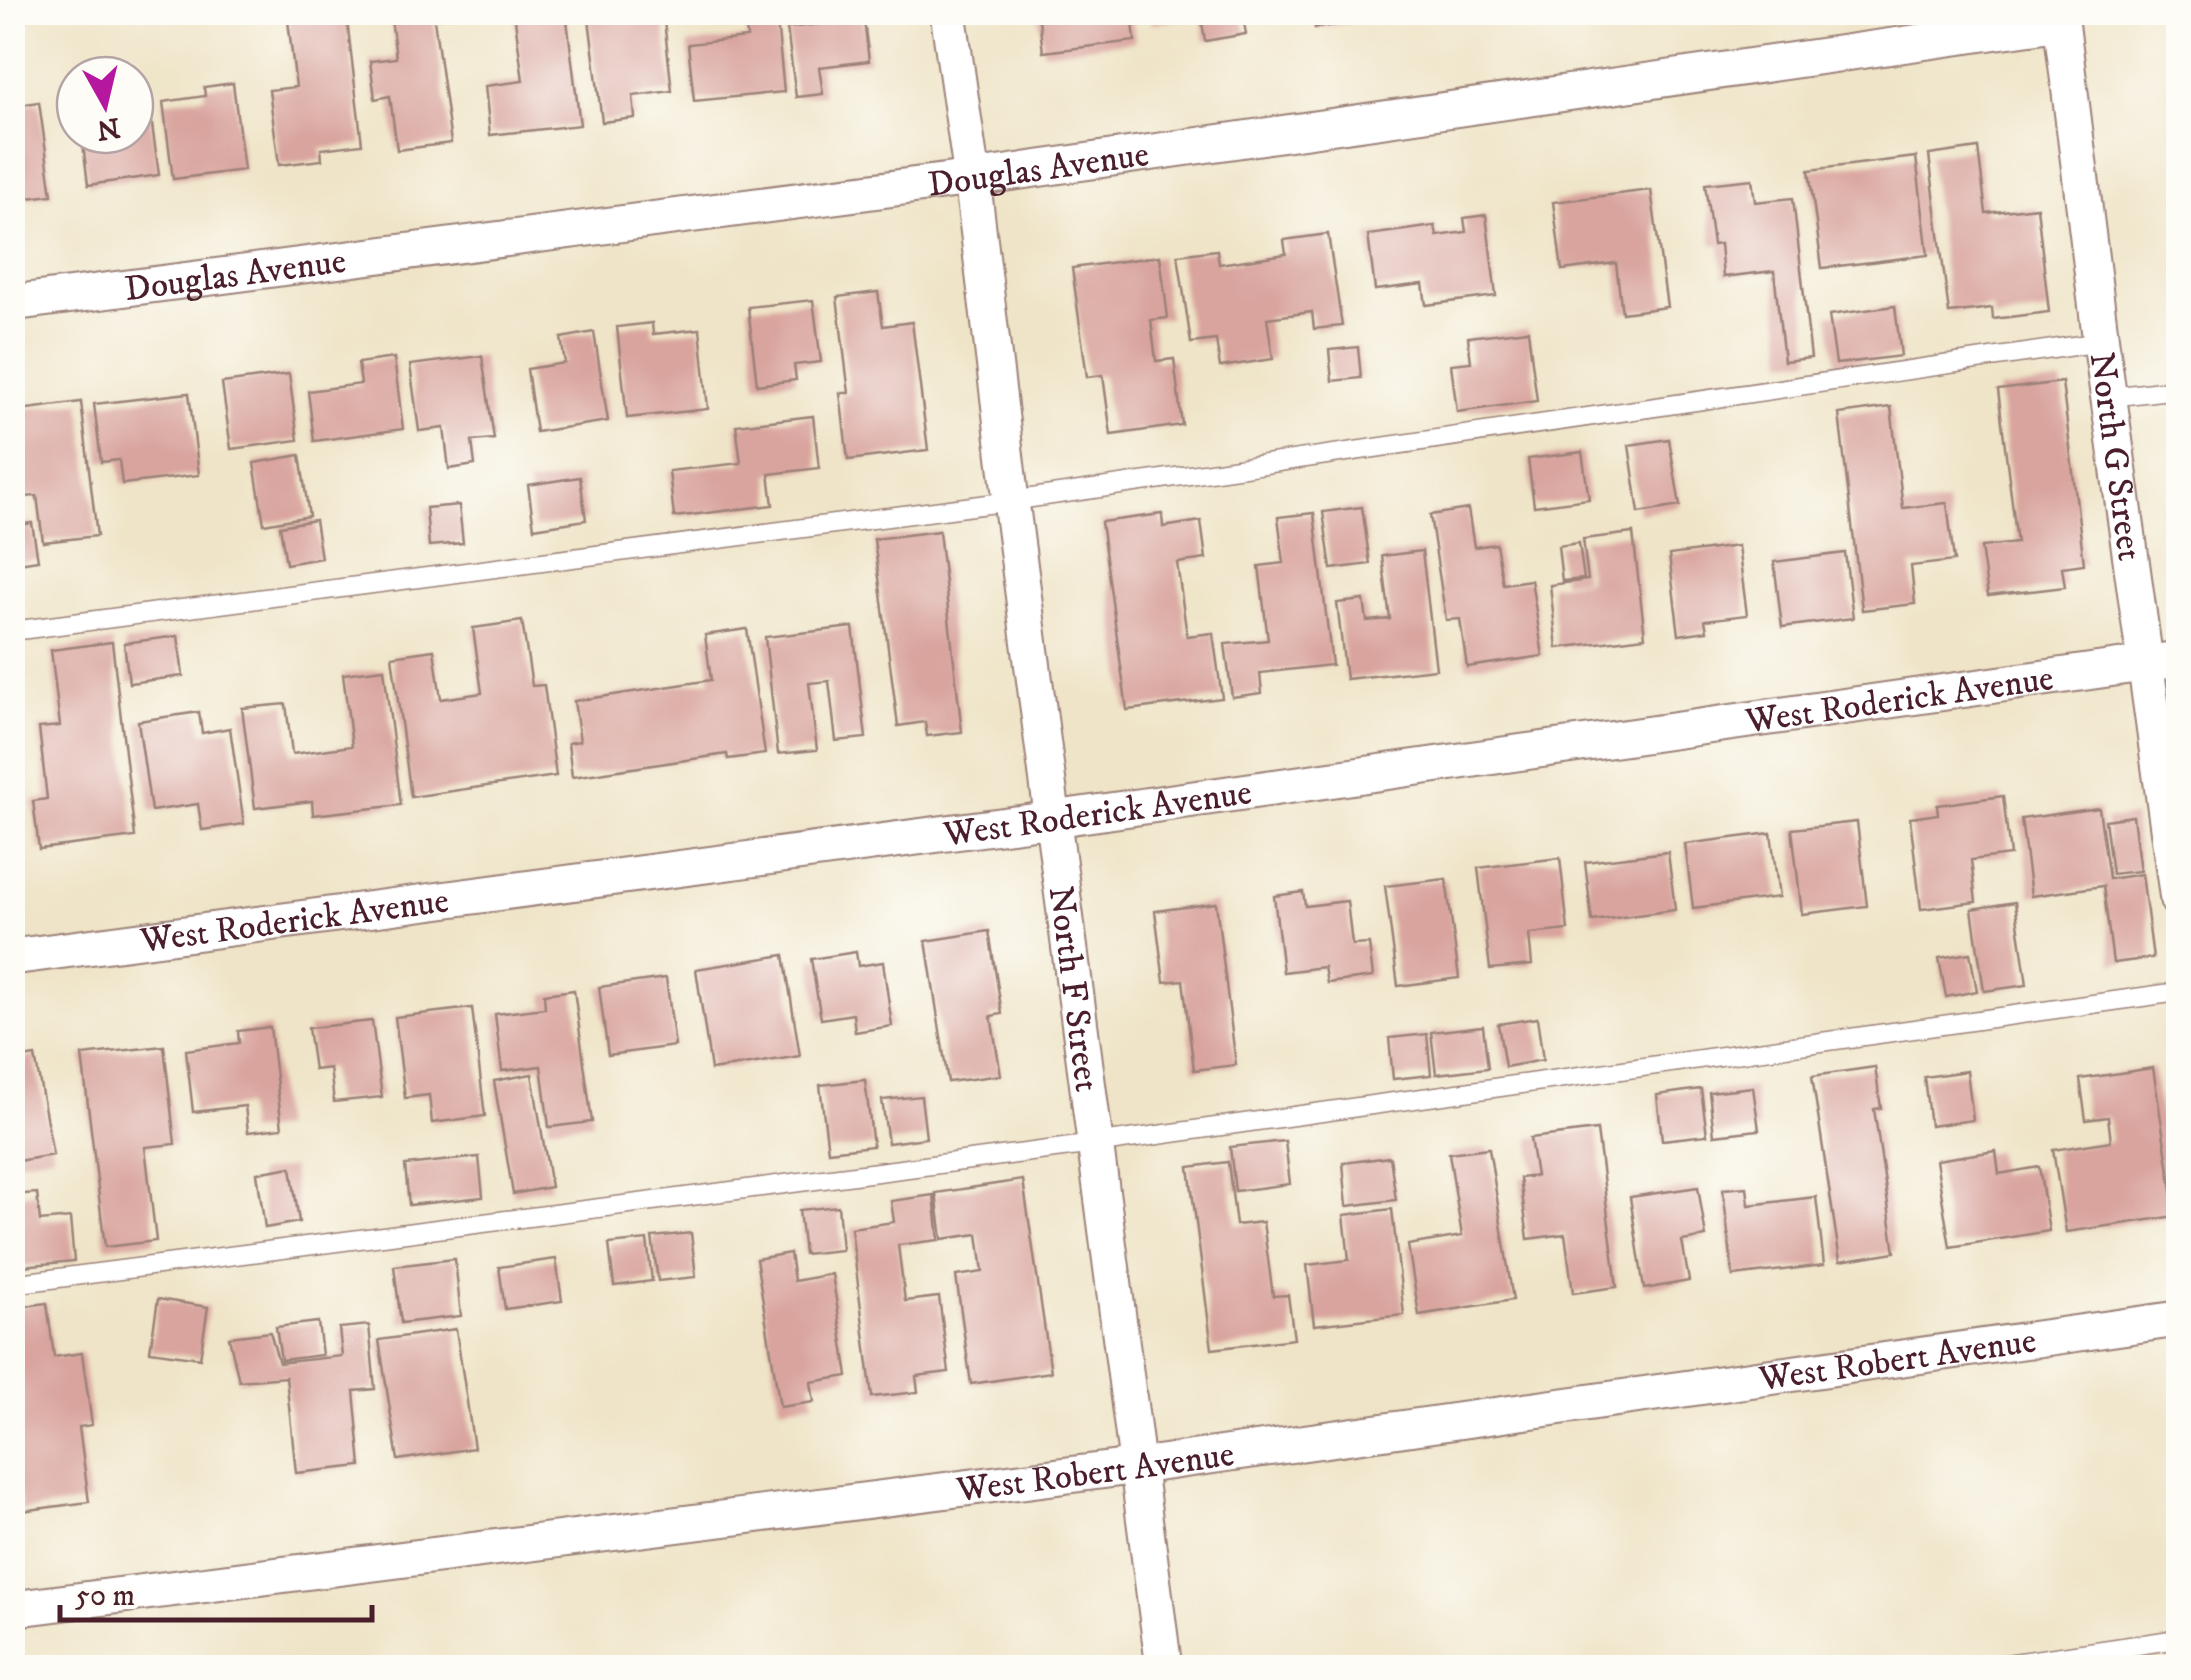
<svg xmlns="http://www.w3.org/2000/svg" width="2191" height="1680" viewBox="0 0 2191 1680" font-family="'IM FELL DW Pica',serif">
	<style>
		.building { fill: #d9a49e }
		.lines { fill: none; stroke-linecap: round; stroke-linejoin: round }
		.lane-casing { stroke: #9c8279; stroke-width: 21 }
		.street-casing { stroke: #9c8279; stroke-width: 39 }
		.lane { stroke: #fff; stroke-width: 18 }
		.street { stroke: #fff; stroke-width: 35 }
		.labels { text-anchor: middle; stroke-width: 9; stroke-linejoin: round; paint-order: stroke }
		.street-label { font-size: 35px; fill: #4a1f2b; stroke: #fdfcf7 }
	</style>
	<rect width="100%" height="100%" fill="#fdfcf7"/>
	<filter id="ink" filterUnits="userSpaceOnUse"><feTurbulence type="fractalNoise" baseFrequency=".01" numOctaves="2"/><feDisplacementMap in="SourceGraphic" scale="20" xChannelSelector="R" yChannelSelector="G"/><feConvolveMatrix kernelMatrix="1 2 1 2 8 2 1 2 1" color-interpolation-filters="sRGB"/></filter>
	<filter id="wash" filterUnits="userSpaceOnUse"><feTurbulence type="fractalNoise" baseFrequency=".0048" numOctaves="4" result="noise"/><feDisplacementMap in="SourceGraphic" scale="40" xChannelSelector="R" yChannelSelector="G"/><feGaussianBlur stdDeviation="2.25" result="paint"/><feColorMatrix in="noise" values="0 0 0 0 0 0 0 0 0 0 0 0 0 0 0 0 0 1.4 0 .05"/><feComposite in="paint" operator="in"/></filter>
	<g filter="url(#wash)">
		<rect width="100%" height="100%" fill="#efe4c7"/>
		<g id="blocks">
			<path class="building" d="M287,12h59l16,132 -41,5 1,11 -43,5 -10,-75 27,-3z
				M413,12l53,3 -32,4 17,124 -54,7 -7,-54 -15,3 -5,-38 26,-3 -5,-39 22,-3z
				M514,12h52l14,113 -90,10 -5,-49 38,-5z
				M640,12h23l9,79 -39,5 2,22 -33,4 -13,-103z
				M820,12h43l6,49 -50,6 4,27 -27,3 -9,-69 35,-4z
				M1038,12h94l3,29 -92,11z
				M1150,12h92l4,22 -41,7 -4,-25 -49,8z
				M1313,12h35l1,11 -34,5z
				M777,21l7,71 -90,9 -6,-57 59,-6 -1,-13z
				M146,82l13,93 -71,10 -6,-50h53v-52z
				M233,83l11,87 -71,9 -10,-77 42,-6 -1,-9z
				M39,102l13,93 -40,5v-94z
				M1978,148l8,65 51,-6 12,105 -56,7 -1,-11 -43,5 -20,-158z
				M1916,157l12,98 -106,13 -13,-98z
				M1752,179l3,23 38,-4 18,160 -27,3 -10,-90 -51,6 -3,-33 -7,1 -8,-61z
				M1651,190l16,117 -45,6 -6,-50 -54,7 -9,-68z
				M1486,215l10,81 -70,9 -3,-21 -48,6 -7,-55 67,-9 2,10 29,-4 -2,-14z
				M1328,234l14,92 -28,3 -2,-17 -45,6 6,41 -53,8 -4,-27 -25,3 -13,-88 39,-5 2,14 67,-10 -2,-14z
				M1160,256l8,62 -17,2 5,41 18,-2 8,66 -71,10 -8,-60 -16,2 -15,-109z
				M878,292l5,34 29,-4 16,128 -80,10 -8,-67h9l-12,-96z
				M813,300l8,62 -27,3 2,15 -39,5 -9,-78z
				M1895,306l6,50 -65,8 -7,-49z
				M652,323l1,11 47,-5 8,80 -81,9 -10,-91z
				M1528,330l9,71 -80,11 -6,-48 20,-2 -3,-25z
				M594,332l14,89 -72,11 -9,-63 38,-6 -4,-25z
				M1358,347l3,31 -29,3 -3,-31z
				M482,356l12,83 -22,2 3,24 -26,4 -5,-41 -25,3 -9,-66z
				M394,358l9,71 -89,12 -6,-50 53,-7 -3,-21z
				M289,374l9,66 -67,9 -9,-66z
				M2062,382l22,182 -22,3 3,20 -77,9 -7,-49 36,-4 -19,-153z
				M189,393l10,82 -77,9 -3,-24 -18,2 -7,-58z
				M81,402l16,134 -54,6 -6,-46 -25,2v-87z
				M1891,407l12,101 44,-5 7,58 -43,5 4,38 -53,6 -23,-196z
				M813,416l6,52 -50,6 4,31 -99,12 -5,-46 72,-8 -5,-38z
				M1669,439l11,67 -41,7 -10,-68z
				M1582,452l7,47 -55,7 -6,-47z
				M300,455l9,61 -45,8 -10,-61z
				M580,477l6,43 -52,8 -6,-43z
				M459,505l4,38 -34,3 -3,-38z
				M1362,507l8,57 -39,5 -8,-57z
				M1468,509l6,38 22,-3 7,40 28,-4 12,76 -76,11 -7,-48 -14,1 -16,-105z
				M1314,513l18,152 -72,8 2,20 -30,4 -7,-53 43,-4 -9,-74 25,-3 -6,-46z
				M1162,514l1,13 38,-6 5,38 -29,4 10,73 26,-3 9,65 -95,12 -26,-188z
				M315,520l6,38 -35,6 -6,-38z
				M32,523l6,37 -26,4v-38z
				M939,531l23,201 -35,4 -2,-14 -27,4 -24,-187z
				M1633,533l12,104 -88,11 -7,-63 38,-5 -5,-41z
				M1579,543l5,36 -22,2 -4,-35z
				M1738,546l9,69 -42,5 2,11 -28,4 -10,-80z
				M1422,551l14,118 -90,10 -9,-76 27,-3 3,21 23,-2 -8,-63z
				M1845,553l8,65 -71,9 -8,-65z
				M522,621l10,65 12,-1 12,91 -145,21 -19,-141 42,-6 7,49 41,-6 -9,-65z
				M853,627l13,111 -30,3 -7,-60 -20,2 8,67 -39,4 -13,-117z
				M747,629l18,125 -37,5 -1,-5 -155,23 -4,-34 12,-2 -6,-40 137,-21 -6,-45z
				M178,636l5,40 -54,7 -5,-40z
				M112,642l23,195 -96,12 -6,-48 14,-2 -8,-71 21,-2 -9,-76z
				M384,669l17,136 -88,10 -1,-14 -57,7 -13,-100 44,-4 6,50 60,-8 -9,-72z
				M199,712l3,21 28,-5 14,96 -42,6 -4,-26 -47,7 -13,-90z
				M2003,796l7,59 -39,5 5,42 -55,7 -11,-91 28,-4 -1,-9z
				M2099,808l10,71 33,-5 11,84 -40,5 -10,-77 -72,10 -10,-77z
				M2133,816l7,55 -28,3 -7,-54z
				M1857,822l10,84 -65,8 -10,-85z
				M1771,833l8,64 -86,11 -8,-64z
				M1668,852l7,58 -83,11 -7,-59z
				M1560,858l8,72 -39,4 3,31 -42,4 -12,-101z
				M1446,879l13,99 -61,8 -13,-100z
				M1303,892l2,14 42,-5 5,44 17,-1 4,33 -46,6 -3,-16 -41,5 -9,-76z
				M2015,902l12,83 -43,6 -12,-82z
				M1216,903l20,162 -42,5 -11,-90 -19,2 -9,-71z
				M989,931l13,83 -11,2 10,59 -53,7 -22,-141z
				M856,952l2,14 25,-4 9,64 -37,6 -2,-18 -32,5 -10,-60z
				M1970,953l7,38 -31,6 -7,-39z
				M784,955l16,101 -89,14 -15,-101z
				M666,978l9,68 -67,9 -9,-68z
				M574,990l18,132 -43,5 -8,-61 -39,5 -7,-57 50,-6 -1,-14z
				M472,1008l13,108 -53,7 -3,-28 -24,3 -10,-81z
				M1537,1018l6,42 -38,7 -7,-43z
				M372,1021l10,76 -48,5 -4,-34 -16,2 -6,-42z
				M1483,1026l5,42 -52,6 -5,-42z
				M270,1027l12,101 -34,4 -3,-26 -52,6 -7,-62 53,-7 -1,-12z
				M1427,1034l4,41 -38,4 -4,-41z
				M164,1046l11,98 -30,3 11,94 -51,6 -23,-192z
				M35,1056l18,99 -41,7v-102z
				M1875,1067l6,41 -7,1 21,143 -55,9 -28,-185z
				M2153,1068l23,148 -110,16 -13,-82 58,-9 -3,-24 -22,3 -6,-41z
				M1967,1071l6,49 -43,6 -6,-49z
				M532,1074l19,113 -38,7 -19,-113z
				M865,1080l8,66 -45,5 -8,-66z
				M1753,1087l6,43 -45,5 -5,-43z
				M1701,1089l6,46 -45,5 -5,-45z
				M921,1096l5,42 -38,5 -6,-43z
				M1597,1130l20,157 -44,6 -8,-59 -37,5 -8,-61 16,-2 -6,-38z
				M1285,1141l5,43 -55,7 -5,-44z
				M1489,1148l24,152 -94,15 -11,-70 54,-9 -13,-83z
				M1996,1151l3,23 40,-7 10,64 -99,16 -14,-87z
				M479,1157l4,40 -74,8 -4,-40z
				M1390,1157l6,43 -49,6 -4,-43z
				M1228,1162l8,63 27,-3 10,74 15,-1 6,44 -82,10 -23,-182z
				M291,1167l8,55 -34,6 -8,-55z
				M1023,1180l28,192 -80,12 -15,-108 27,-4 -5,-38 -36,5 -6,-46z
				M1698,1187l8,50 -24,4 7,40 -45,8 -14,-92z
				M1747,1187l2,18 67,-8 8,68 -91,11 -10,-87z
				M37,1193l3,28 30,-3 4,43 -62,6v-72z
				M934,1195l5,45 -41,5 7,56 34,-4 10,75 -33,4 2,16 -46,5 -21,-169 43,-6 -3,-21z
				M838,1206l4,44 -38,4 -5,-44z
				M1392,1209l12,106 -90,10 -7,-60 42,-5 -5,-45z
				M691,1233l5,44 -38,4 -6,-44z
				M647,1240l5,41 -38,5 -5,-42z
				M790,1253l4,28 38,-7 16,102 -37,6 3,20 -34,5 -24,-148z
				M455,1259l6,57 -60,7 -7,-57z
				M556,1259l6,42 -57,8 -6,-42z
				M158,1299l50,8 -8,51 -50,-7z
				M47,1303l7,54 28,-4 10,72 -13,2 10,75 -68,9 -9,-66v-137z
				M318,1322l4,33 -41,5 -5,-33z
				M369,1325l6,64 -21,2 7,75 -65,7 -10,-96 -47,4 -10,-44 41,-5 9,31 63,-7 -3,-28z
				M456,1329l18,119 -76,12 -19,-120z"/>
		</g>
	</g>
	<g filter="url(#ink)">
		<use href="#blocks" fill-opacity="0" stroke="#9c8279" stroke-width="2.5"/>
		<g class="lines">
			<g class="lane-casing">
				<path id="lane" d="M2110,397l68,-8
					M12,631l999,-130 1090,-159
					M12,1284l1082,-140 1084,-152
					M1979,1668l199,-29"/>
			</g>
			<g class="street-casing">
				<g id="street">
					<path id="s1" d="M948,12l24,166 39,323 153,1167"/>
					<path id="s2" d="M2060,12l41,330 77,558"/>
					<path id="s3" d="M12,303l960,-125 1089,-156"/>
					<path id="s4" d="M12,957l1041,-138 1125,-160"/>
					<path id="s5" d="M12,1609l1127,-143 1039,-147"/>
				</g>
			</g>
			<use href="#lane" class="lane"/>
			<use href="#street" class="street"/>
		</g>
	</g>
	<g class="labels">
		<g class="street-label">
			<text dy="12" stroke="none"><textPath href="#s3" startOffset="1035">Douglas Avenue</textPath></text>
			<text dy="12" stroke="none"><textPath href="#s3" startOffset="225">Douglas Avenue</textPath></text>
			<text dy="12" stroke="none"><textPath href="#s2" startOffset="448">North G Street</textPath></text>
			<text dy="12" stroke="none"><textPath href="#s4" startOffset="1905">West Roderick Avenue</textPath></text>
			<text dy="12" stroke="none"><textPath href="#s4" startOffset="1095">West Roderick Avenue</textPath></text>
			<text dy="12" stroke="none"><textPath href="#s4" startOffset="285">West Roderick Avenue</textPath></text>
			<text dy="12" stroke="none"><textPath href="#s1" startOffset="985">North F Street</textPath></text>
			<text dy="12" stroke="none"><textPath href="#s5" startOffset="1902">West Robert Avenue</textPath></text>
			<text dy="12" stroke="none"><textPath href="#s5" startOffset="1092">West Robert Avenue</textPath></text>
		</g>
	</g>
	<rect width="2191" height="1680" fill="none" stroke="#fdfcf7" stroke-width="50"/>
	<g transform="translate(105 105) rotate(172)"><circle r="48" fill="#fdfcf7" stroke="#b5a4a5" stroke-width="2.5"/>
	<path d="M0-8L18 38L0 25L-18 38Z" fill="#b5179e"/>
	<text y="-15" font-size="28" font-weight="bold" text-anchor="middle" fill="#4a1f2b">N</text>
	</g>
	<path d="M60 1605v15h312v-15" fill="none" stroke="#4a1f2b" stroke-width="5"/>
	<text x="75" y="1605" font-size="30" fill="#4a1f2b" stroke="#fdfcf7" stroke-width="8" paint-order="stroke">50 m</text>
</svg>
